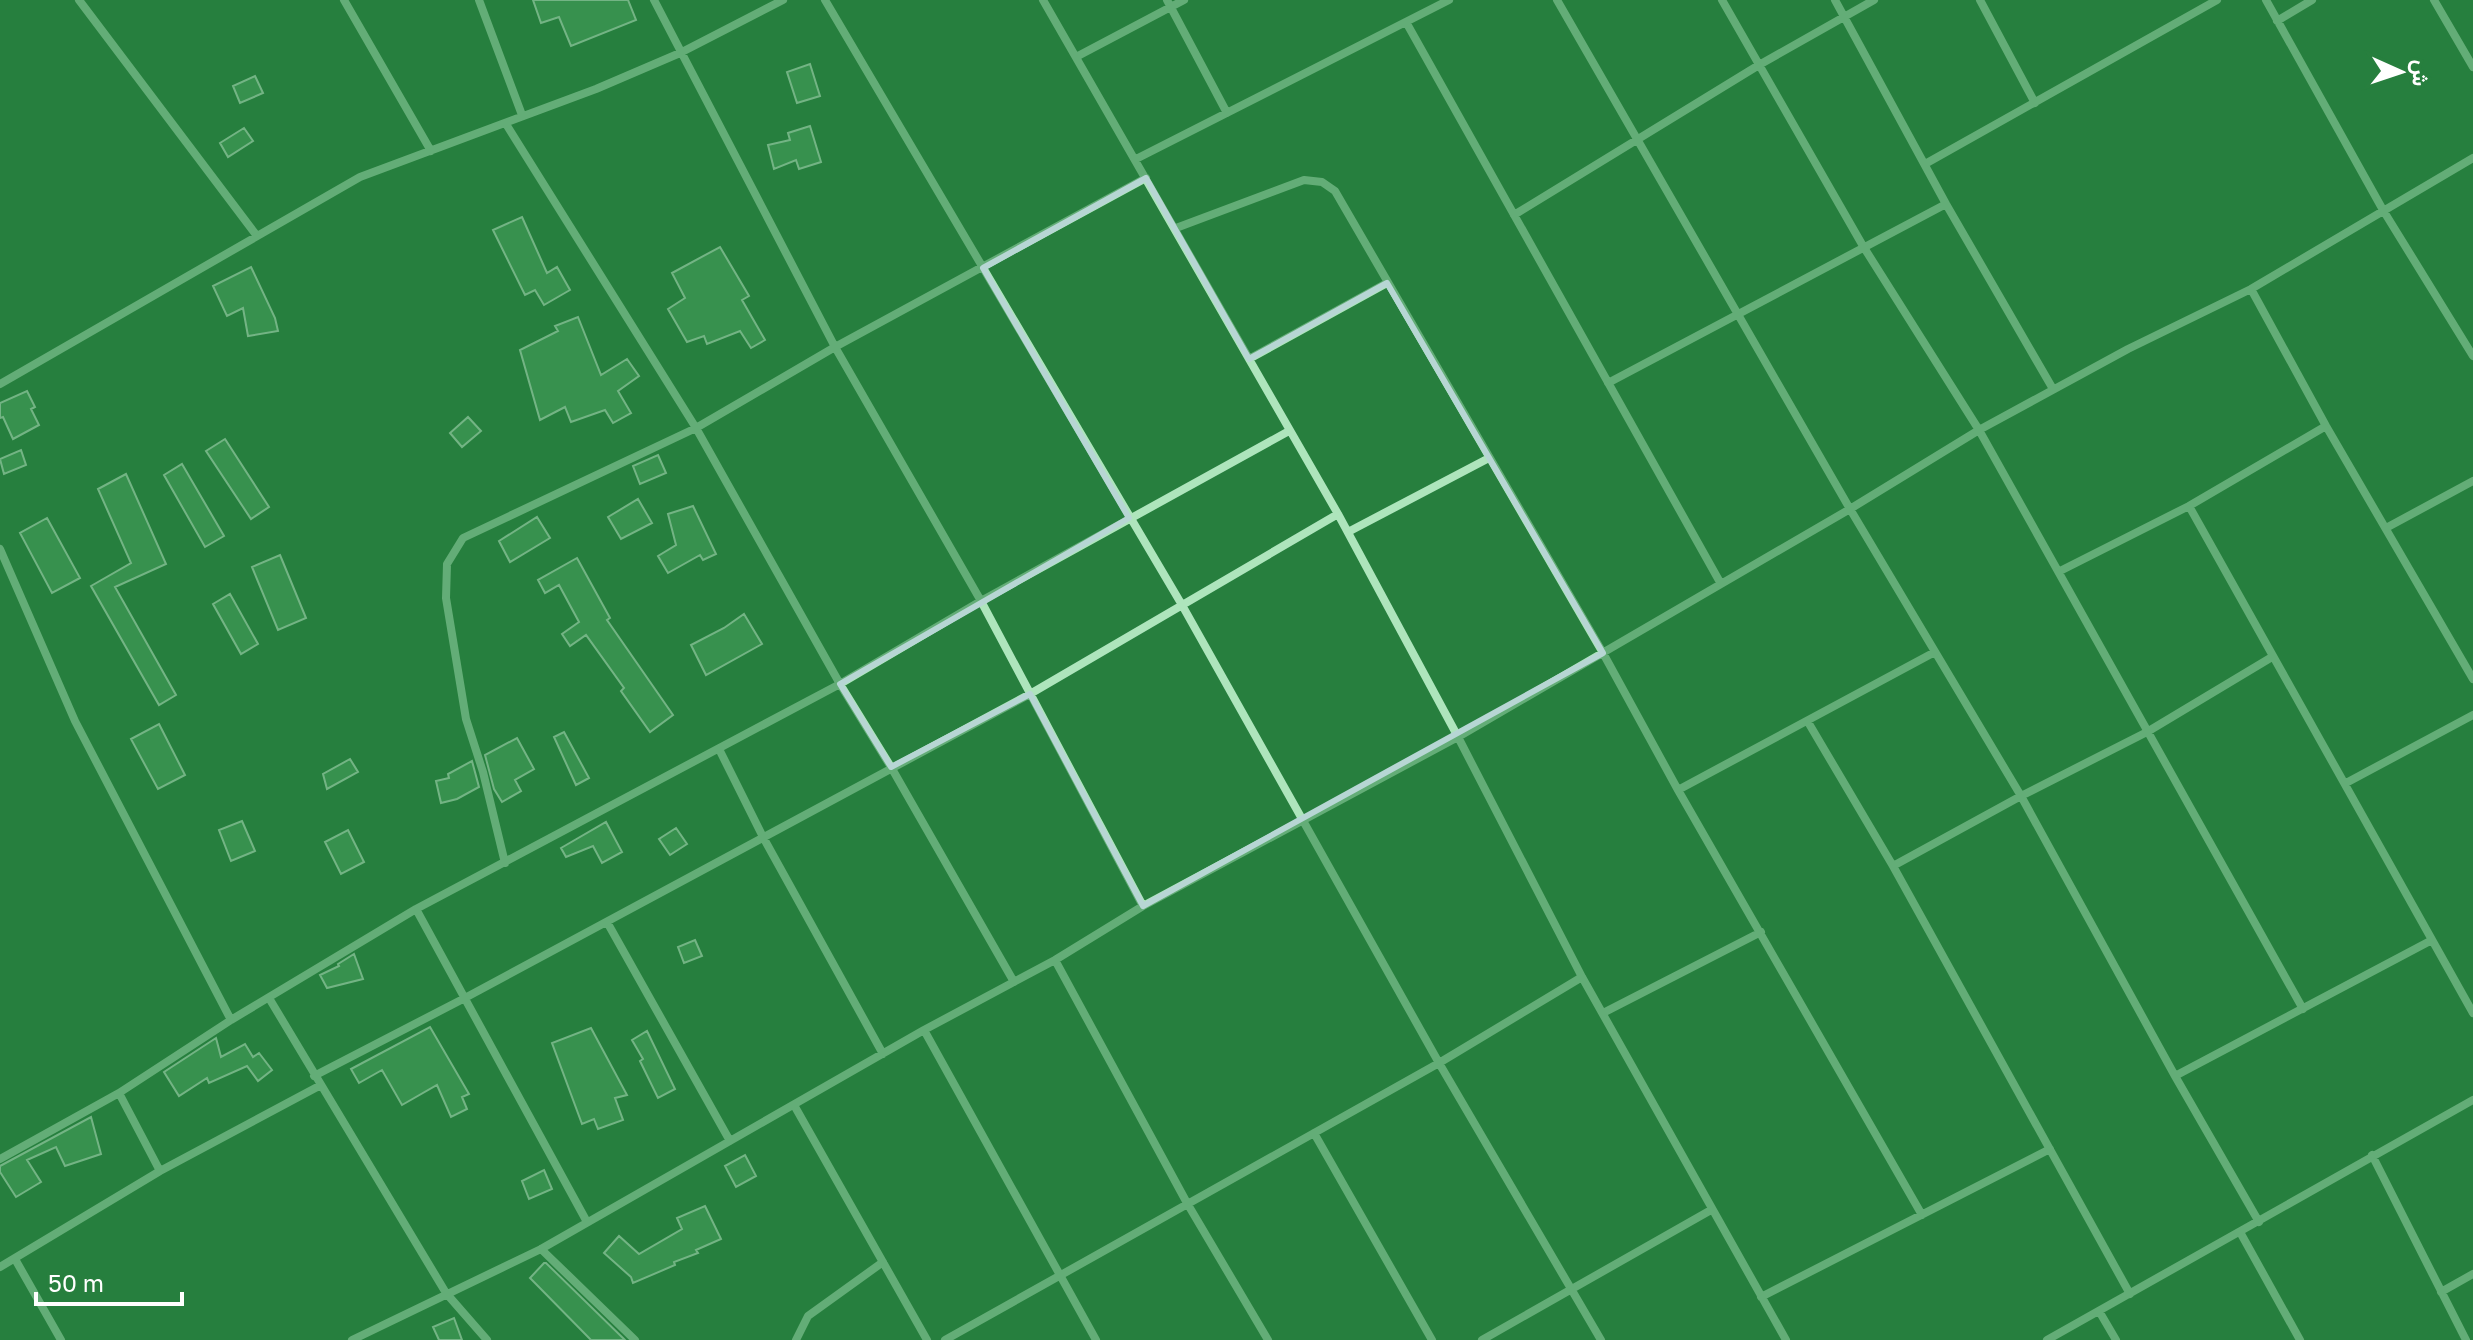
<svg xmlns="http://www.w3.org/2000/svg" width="2473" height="1340" viewBox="0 0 2473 1340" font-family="'Golos Text',Vazirmatn,sans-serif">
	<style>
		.building { fill: #4ca662; stroke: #d1f4da; stroke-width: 2 }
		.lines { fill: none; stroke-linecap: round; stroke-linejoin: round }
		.street { stroke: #aee5bc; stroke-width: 8 }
		.marked { fill: none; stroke: #b7d6d4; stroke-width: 6; stroke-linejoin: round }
	</style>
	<rect width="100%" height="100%" fill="#277f3e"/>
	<path class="building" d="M533,0h95l8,20 -65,26 -12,-29 -18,6z
		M810,64l10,32 -23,7 -10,-31z
		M255,76l8,17 -23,10 -7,-17z
		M810,126l11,36 -22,7 -3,-9 -22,9 -6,-24 22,-5 -2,-7z
		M244,128l9,13 -25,16 -8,-14z
		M522,217l25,56 10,-6 13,23 -26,15 -9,-15 -10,5 -32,-65z
		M720,247l29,49 -7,4 23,40 -14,8 -11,-17 -33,13 -3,-8 -17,6 -19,-33 17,-11 -13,-25z
		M251,267l24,51 3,13 -30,5 -5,-28 -16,8 -14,-30z
		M578,317l23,58 26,-16 12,17 -21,15 13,22 -18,10 -8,-13 -34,12 -6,-15 -25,13 -20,-70 38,-19 -3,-5z
		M27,391l8,16 -4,2 8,16 -26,14 -10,-22 -3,1v-15z
		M468,417l13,14 -19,16 -12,-14z
		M225,439l44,68 -18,12 -45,-68z
		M21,450l5,15 -22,9 -4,-15z
		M658,455l8,18 -26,11 -7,-18z
		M182,464l42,72 -19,11 -41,-72z
		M126,474l40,90 -51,23 61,108 -17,10 -68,-119 40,-23 -33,-74z
		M638,499l14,24 -31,16 -13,-22z
		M693,506l23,48 -13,6 -3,-5 -32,18 -10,-17 18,-11 -8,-31z
		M537,517l13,21 -40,24 -11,-21z
		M47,518l33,60 -28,15 -32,-60z
		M280,555l26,63 -28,12 -26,-63z
		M577,558l33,60 -3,2 66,95 -23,17 -29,-41 3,-3 -38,-53 -16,11 -8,-12 17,-12 -20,-37 -14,8 -7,-13z
		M230,594l28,50 -17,10 -28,-50z
		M744,614l18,30 -56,31 -15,-30 33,-17z
		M159,724l26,51 -27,14 -27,-50z
		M564,732l25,46 -13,7 -22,-48z
		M517,738l17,31 -19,11 6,11 -19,11 -8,-13 -9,-34z
		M350,759l8,13 -31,17 -4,-15z
		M472,761l7,26 -22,12 -16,4 -5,-22 13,-3 -1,-4z
		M242,821l13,30 -24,10 -12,-31z
		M606,822l16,30 -20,11 -9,-17 -27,11 -5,-9z
		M676,828l11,16 -17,11 -11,-16z
		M348,830l16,32 -23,12 -16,-32z
		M695,940l7,16 -18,7 -6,-16z
		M354,954l9,25 -36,9 -7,-13 19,-9 -1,-2z
		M430,1027l39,67 -7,3 5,12 -16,8 -14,-32 -35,20 -20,-35 -23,13 -8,-14z
		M591,1028l36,67 -12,3 8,22 -25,9 -4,-10 -12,5 -30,-81z
		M647,1031l28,58 -17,9 -18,-37 3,-2 -11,-19z
		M216,1038l5,19 24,-13 8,13 6,-4 13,17 -14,11 -11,-15 -38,17 -2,-5 -28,18 -15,-24z
		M91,1117l10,37 -36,12 -9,-19 -29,13 14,22 -25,15 -16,-25v-6z
		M745,1155l11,21 -20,11 -11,-21z
		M544,1170l8,19 -23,10 -7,-18z
		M705,1206l16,33 -25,11 2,3 -24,9 1,3 -42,18 -2,-6 -27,-24 15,-17 20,18 43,-25 -5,-11z
		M544,1263h2l79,77h-34l-61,-62z
		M454,1318l8,22h-23l-6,-13z"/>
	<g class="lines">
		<path class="street" d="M79,0l178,236
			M344,0l87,151
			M479,0l43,115
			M654,0l181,347 146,254 162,305
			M825,0l357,605 257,458 162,277
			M1043,0l295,514 120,223 124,240 204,363
			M1167,0l60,113
			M1557,0l293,509 171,287 154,280 84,146
			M1722,0l141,246 116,184 324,579
			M1835,0l111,204 107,185
			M1980,0l55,103
			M2266,0l117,210 90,146
			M2434,0l39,67
			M2277,21l35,-21
			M1406,22l315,562
			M1076,57l108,-57
			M506,124l190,304 144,256 51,83 123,215
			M1136,159l313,-159
			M1925,164l292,-164
			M1514,215l245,-150 115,-65
			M1176,228l128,-48 18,2 13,9 268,462 75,137 244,425
			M2251,289l75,137 147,253
			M1249,359l138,-76
			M1608,383l338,-179
			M0,384l360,-207 236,-88 84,-36 103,-53
			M2189,506l284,507
			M2386,528l87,-47
			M1348,532l141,-74
			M0,549l75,172 156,299
			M2060,571l129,-65 137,-80
			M1808,722l85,144 237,428
			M719,749l44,88 120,217
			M2346,783l127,-68
			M1678,790l255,-137
			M505,863l-22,-91 -17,-53 -20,-121 1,-34 16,-26 233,-110 139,-81 311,-169
			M1893,866l128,-70 126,-64 125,-75
			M416,909l171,313
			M607,922l123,219
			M1055,960l132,243 81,137
			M269,998l177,295 41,47
			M1603,1013l158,-81
			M924,1030l172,310
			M314,1076l149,-77 567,-305 308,-180
			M2175,1076l257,-136
			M119,1093l41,78
			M794,1105l133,235
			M1314,1133l118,207
			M2372,1155l94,185
			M0,1159l119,-66 112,-73 185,-111 424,-225 141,-83 308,-170
			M2240,1232l60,108
			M541,1249l94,91
			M15,1259l46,81
			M0,1267l160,-96 161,-86
			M2441,1292l32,-18
			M1761,1297l289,-148
			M2099,1311l17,29
			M352,1340l189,-91 383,-219 131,-70 88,-54 315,-169 392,-228 129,-79 149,-81 123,-60 222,-131
			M796,1340l12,-24 75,-54
			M945,1340l494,-277 143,-86
			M1482,1340l229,-130
			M2047,1340l426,-240"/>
	</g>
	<path d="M0 0H2473V1340H0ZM1146,178l103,181 138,-76 216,370 -460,253 -113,-212 -139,73 -51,-83 289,-166 -146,-250z" fill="#277f3e" fill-opacity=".55" fill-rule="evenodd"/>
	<path class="marked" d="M1146,178l103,181 138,-76 216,370 -460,253 -113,-212 -139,73 -51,-83 289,-166 -146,-250z"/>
	<g transform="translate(2401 72) rotate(93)" stroke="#277f3e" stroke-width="6" paint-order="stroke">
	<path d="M0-6L14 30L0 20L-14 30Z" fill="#ffffff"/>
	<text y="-12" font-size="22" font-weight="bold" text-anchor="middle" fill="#ffffff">ش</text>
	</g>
	<path d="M36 1292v12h146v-12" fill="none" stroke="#ffffff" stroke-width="4"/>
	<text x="48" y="1292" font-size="24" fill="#ffffff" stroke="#277f3e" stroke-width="6" paint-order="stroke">50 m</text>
</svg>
